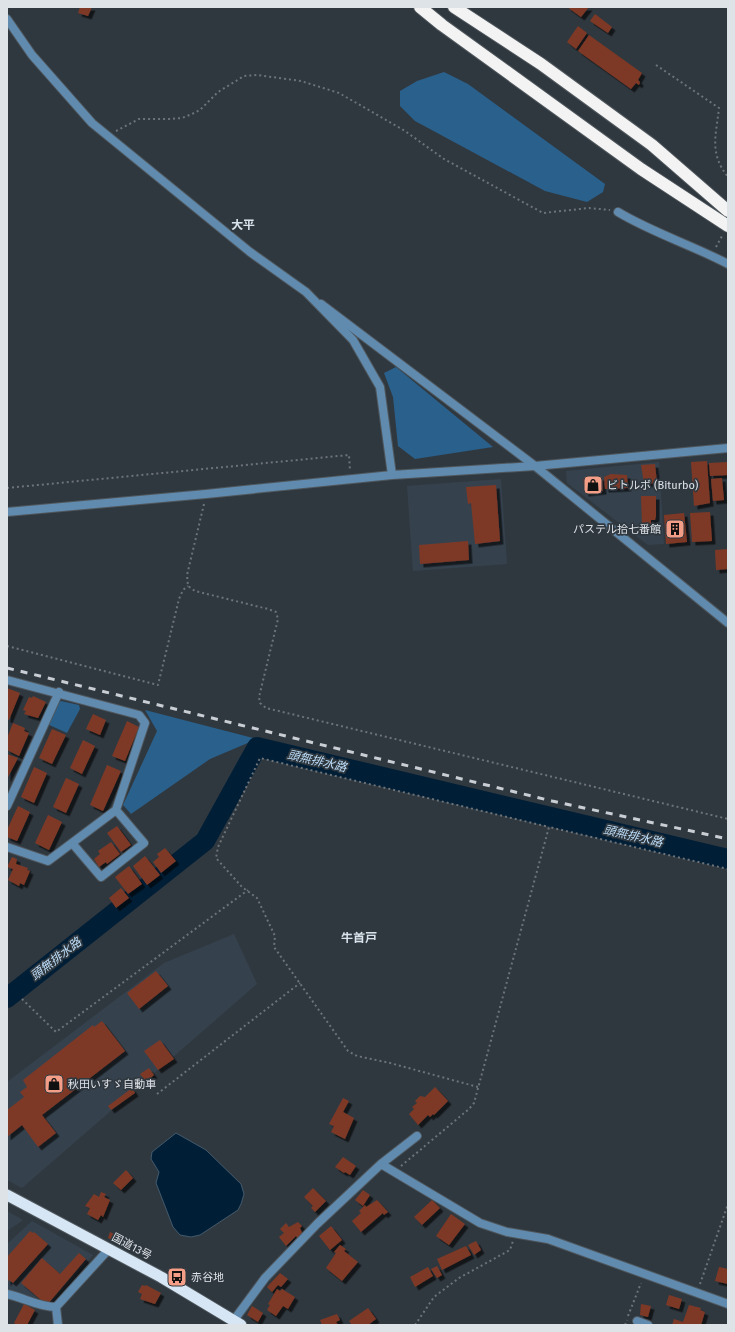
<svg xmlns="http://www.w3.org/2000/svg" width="735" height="1332" viewBox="0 0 735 1332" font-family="'Fira Sans','Noto Sans JP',sans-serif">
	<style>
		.built { fill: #35424e }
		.green { fill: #2a608c }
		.water { fill: #001f37; stroke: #435a6c }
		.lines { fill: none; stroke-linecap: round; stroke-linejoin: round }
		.river { stroke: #001f37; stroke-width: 20 }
		.building { fill: #7e3926; filter: url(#shadow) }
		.minor-casing { stroke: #4f575d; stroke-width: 10 }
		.tertiary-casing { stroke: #4f575d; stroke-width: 10 }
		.trunk-casing { stroke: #4f575d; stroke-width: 13 }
		.motorway-casing { stroke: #4f575d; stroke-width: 14 }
		.path { stroke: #6c7379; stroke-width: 2; stroke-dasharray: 2 3; stroke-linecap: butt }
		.minor { stroke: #608baf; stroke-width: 8 }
		.tertiary { stroke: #608baf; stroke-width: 8 }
		.trunk { stroke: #d6e6f5; stroke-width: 11 }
		.motorway { stroke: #f3f3f3; stroke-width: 12 }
		.rail { stroke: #c8ced3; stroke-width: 3; stroke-dasharray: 7 7; stroke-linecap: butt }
		.labels { text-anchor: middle; stroke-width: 3.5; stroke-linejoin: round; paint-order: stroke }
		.poi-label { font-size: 11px; fill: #dee3e8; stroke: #30383f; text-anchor: start }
		.street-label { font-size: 11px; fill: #dee3e8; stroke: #30383f }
		.neighbourhood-label { font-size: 12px; font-weight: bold; fill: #d9e3ec; stroke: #30383f }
		.water-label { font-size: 12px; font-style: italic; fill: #bddefa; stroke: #30383f }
	</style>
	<defs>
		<filter id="shadow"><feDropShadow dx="3.5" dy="3.5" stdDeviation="0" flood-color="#0009"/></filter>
	</defs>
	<rect width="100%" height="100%" fill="#30383f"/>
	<path class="built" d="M659,462l5,82 -16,1 -81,-62 -1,-12z
		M501,479l6,85 -94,7 -6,-85z
		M234,934l23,50 -235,204 -15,-8v-98l157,-119z
		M7,1211l16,9 -16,11z
		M32,1221l61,34 -44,51 -42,-14v-48z"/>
	<path class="green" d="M444,72l24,12 137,100 -2,8 -16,10 -42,-11 -130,-70 -15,-15v-15l17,-10z
		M396,367l97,80 -78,12 -17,-13 -5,-49 -9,-24z
		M61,701l18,4 1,4 -13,24 -20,-9 10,-20z
		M145,710l112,29 -47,20 -79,55 -8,-9 34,-74z"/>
	<path class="water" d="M176,1133l30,17 35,34 3,10 -3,10 -3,6 -38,25 -9,2 -11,-2 -7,-8 -17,-44 3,-11 -8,-13 1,-7z"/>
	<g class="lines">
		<path class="river" d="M7,998l198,-157 52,-94 471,112"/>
	</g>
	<path class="building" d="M80,7h12l-4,9 -10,-3z
		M567,7h22l-8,10z
		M595,14l17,13 -4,6 -18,-12z
		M578,26l9,7 -11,16 -9,-7z
		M589,35l53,38 -4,7 2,2 -1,3 -3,-2 -5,6 -53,-38z
		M707,461l3,42 -16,3 -3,-44z
		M728,462v13l-18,1 -1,-13z
		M655,464l2,19 -13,1 -3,-19z
		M611,474l16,1 1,13 -23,1 -1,-12z
		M602,477l1,14 -18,2 -2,-14z
		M722,478l2,22 -11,1 -2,-22z
		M496,485l4,56 -25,3 -4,-41 -3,1 -2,-17z
		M641,496h15v20l-1,4h-4v4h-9z
		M710,512l2,29 -20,1 -2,-29z
		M684,513l3,29 -21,2 -2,-29z
		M468,541l1,19 -49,4 -1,-19z
		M728,549v20l-12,1 -1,-20z
		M7,688l13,5 -11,27 -2,-1z
		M33,696l13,6 -8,16 -14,-4 2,-3 -3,-1 6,-13 3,1z
		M93,714l13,6 -6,15 -14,-6z
		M127,721l12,6 -14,34 -13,-5z
		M13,723l12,5 -1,3 5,2 -10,23 -12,-6v-12z
		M52,729l14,6 -14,29 -13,-6z
		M83,740l12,6 -13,28 -12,-6z
		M7,754l11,4 -11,21z
		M107,765l14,6 -18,40 -13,-6z
		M34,767l13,6 -13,30 -13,-6z
		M66,778l13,6 -13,29 -13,-6z
		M18,806l12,6 -13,29 -10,-4v-7z
		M48,815l14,7 -13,28 -14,-7z
		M117,826l14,19 -10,7 -14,-19z
		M111,842l9,12 -13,10 -1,-2 -7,5 -5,-8 6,-5 -2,-3z
		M165,848l11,13 -15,12 -8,-11 6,-5 -2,-3z
		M145,856l15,19 -13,10 -14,-19z
		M12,857l5,2 -1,5 12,4 -1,2 3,1 -6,14 -4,-2 -1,3 -11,-6 5,-11 -6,-2z
		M129,866l13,18 -14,10 -13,-17z
		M121,888l8,10 -13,10 -7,-10z
		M156,971l12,15 -29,23 -12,-16z
		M102,1021l23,30 -83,64 14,18 -18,14 -16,-22 -15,12v-27l17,-13 -4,-5 7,-5 -4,-7 70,-55 1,2z
		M160,1040l14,19 -16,11 -14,-19z
		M149,1068l5,7 -8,7 -6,-8z
		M435,1087l13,14 -14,14 -1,-1 -3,3 -2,-2 -10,10 -9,-11 5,-5 -2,-2 5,-4 -2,-2 5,-5 5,1z
		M132,1088l3,5 -24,17 -3,-4z
		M343,1098l6,3 -6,11 11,6 -9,21 -14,-7 3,-6 -5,-2z
		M343,1157l13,9 -6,9 -5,-3 -1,1 -9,-6z
		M126,1170l7,8 -12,12 -8,-7z
		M313,1188l13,13 -11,11 -4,-4 2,-2 -9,-9z
		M363,1190l7,5 -7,11 -8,-6z
		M101,1192l5,2 -2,3 6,3 -7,17 -2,-2 -3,5 -11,-6 3,-6 -5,-2 9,-12 5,3z
		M377,1200l11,12 -4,3 -1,-2 -22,19 -9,-11 9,-8 -2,-2 6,-6 1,2z
		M432,1200l8,8 -18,17 -8,-8z
		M451,1214l14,10 -16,21 -13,-9z
		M298,1222l4,4 -2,2 3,7 -5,4 -2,-3 -10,10 -7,-9 5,-4 -4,-4 6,-6 3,4z
		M331,1226l11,14 -12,10 -11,-14z
		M30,1231l3,2 1,-1 14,12 -35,39 -4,-3 -2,3v-26z
		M110,1232l6,3 -2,6 -6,-3z
		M476,1241l5,9 -7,5 -6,-10z
		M340,1245l6,4 -2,2 14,11 -16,19 -16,-13 10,-15 -2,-1z
		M466,1246l5,9 -29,15 -5,-11z
		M79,1253l7,6 -39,46 -26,-22 21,-25 18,16z
		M437,1266l5,9 -5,3 -6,-9z
		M428,1267l5,9 -18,11 -5,-10z
		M719,1267l9,2v15l-13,-3z
		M280,1273l8,6 -7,8 -3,-2 -6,7 -5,-5z
		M142,1285l3,1 1,-1 15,8 -6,11 -15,-5 2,-5 -4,-2z
		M277,1289l3,2 2,-2 13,8 -7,12 -5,-3 -7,10 -9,-6 3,-5 -2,-1z
		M669,1295l13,4 -3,10 -13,-4z
		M24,1304l11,6 -8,15h-10l-3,-2z
		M641,1304l10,2 -3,11 -8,-2z
		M689,1305l12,3 -1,2 5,2 -4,13h-29l2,-6 9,3z
		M252,1306l11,7 -5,9 -11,-7z
		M368,1308l8,11 -8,6h-16l-3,-4z
		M337,1314l3,6 -4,2 2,3h-16l-2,-5z"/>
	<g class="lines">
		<g class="minor-casing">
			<path id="minor" d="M618,212c35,21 74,33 110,52
				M321,304l214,162 193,157
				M7,680l132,35 6,8 -29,87 -68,51 -41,-14
				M7,806l52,-114
				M72,843l29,34 43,-34 -28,-33
				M381,1164l99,59 27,9 41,7 180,65
				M7,1294c18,4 31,13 49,13
				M234,1320l31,-42 52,-54 64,-60 36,-28
				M637,1321l11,4
				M58,1325l-2,-18 53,-58"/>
		</g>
		<g class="tertiary-casing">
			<path id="tertiary" d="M7,19l25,36 60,68 158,129 56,40 47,48 27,47 12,88
				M7,512l199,-18 186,-19 143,-9 193,-18"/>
		</g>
		<g class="trunk-casing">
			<path id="trunk" d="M7,1195l154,82 80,48"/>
		</g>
		<g class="motorway-casing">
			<path id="motorway" d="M420,7l22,18 199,144 87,57
				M454,7l87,57 111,81 76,66"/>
		</g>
		<path class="path" d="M656,65l63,43c-3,28 -10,45 9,69
			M116,131l23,-12h31l12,-1 10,-4 8,-4 18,-18 26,-16 13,-1 44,6 38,12 66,38 39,28 99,54 46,-5 21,2
			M716,247l6,-11
			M7,488l342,-33 1,16
			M204,504l-17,71 1,11 7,5 73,18 8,3 2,7 -19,78 1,6 6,5 462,111
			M7,646l151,39 21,-86 4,-9 5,-4
			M22,999l34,33 192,-142
			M478,1087l-88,-24 -33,-7 -9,-5 -74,-104 1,-11 -18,-38 -15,-11 -26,-29 2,-11 42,-89 289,69
			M157,1094l143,-111
			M401,1166l68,-57 5,-6 75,-276 179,42
			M700,1284l28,-80
			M628,1316l13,-33
			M415,1325l19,-28 25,-19 51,-28 3,-9
			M625,1325l2,-5"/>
		<use href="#minor" class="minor"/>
		<use href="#tertiary" class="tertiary"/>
		<use href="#trunk" class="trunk"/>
		<use href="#motorway" class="motorway"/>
		<path class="rail" d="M7,668l545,133 176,38"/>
	</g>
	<defs>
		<g id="shop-square" transform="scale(1)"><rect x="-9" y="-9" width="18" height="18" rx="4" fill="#f49e87" stroke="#30383f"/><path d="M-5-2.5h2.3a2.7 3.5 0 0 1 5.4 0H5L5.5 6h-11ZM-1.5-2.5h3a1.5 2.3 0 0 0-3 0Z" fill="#111"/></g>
		<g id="building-square" transform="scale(1)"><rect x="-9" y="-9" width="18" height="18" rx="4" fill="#f49e87" stroke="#30383f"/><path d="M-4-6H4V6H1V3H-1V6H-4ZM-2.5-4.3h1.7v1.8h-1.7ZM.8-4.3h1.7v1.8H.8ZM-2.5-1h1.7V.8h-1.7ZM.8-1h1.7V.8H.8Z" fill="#111"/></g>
		<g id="bus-square" transform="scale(1)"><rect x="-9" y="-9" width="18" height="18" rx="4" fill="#f49e87" stroke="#30383f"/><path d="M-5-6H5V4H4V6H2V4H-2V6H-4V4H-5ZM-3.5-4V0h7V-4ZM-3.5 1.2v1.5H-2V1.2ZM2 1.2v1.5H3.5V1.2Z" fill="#111"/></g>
	</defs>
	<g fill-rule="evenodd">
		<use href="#shop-square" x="593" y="485"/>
		<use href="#building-square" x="675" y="529"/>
		<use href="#shop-square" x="54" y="1084"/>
		<use href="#bus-square" x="177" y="1277"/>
	</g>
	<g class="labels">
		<g class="poi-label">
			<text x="607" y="489">ビトルボ (Biturbo)</text>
			<text x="661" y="533" text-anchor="end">パステル拾七番館</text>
			<text x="68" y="1088">秋田いすゞ自動車</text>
			<text x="191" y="1281">赤谷地</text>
		</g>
		<g class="street-label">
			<text transform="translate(132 1246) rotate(28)" y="4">国道13号</text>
		</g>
		<g class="neighbourhood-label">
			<text x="243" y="229">大平</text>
			<text x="359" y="942">牛首戸</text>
		</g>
		<g class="water-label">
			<text transform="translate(317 761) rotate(13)" y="4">頭無排水路</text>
			<text transform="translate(633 836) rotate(13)" y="4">頭無排水路</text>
			<text transform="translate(56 959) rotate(-38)" y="4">頭無排水路</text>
		</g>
	</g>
	<rect width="735" height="1332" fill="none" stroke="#dee3e8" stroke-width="16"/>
</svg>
